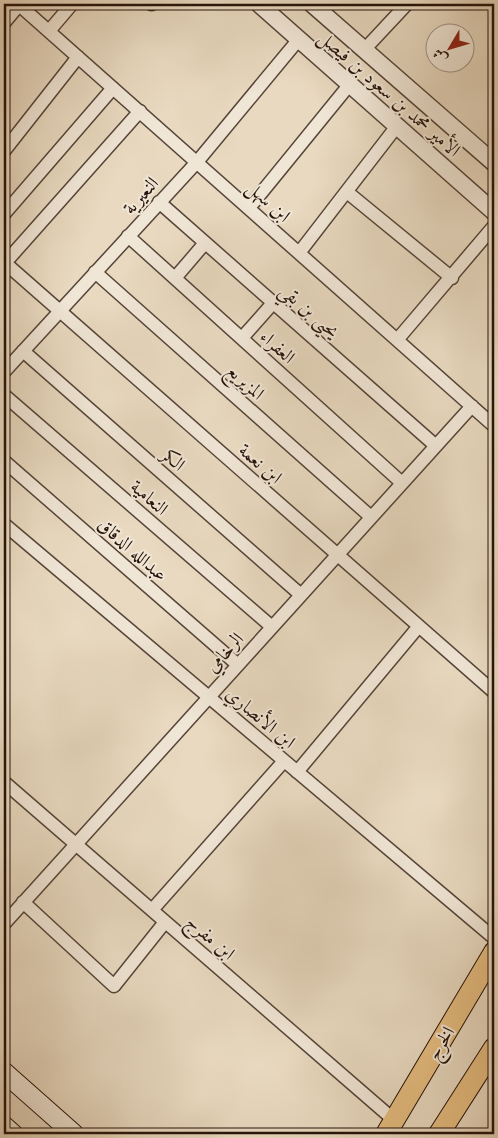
<svg xmlns="http://www.w3.org/2000/svg" width="498" height="1138" viewBox="0 0 498 1138" font-family="'Old Standard TT',Amiri,serif">
	<style>
		.lines { fill: none; stroke-linecap: round; stroke-linejoin: round }
		.minor-casing { stroke: #564438; stroke-width: 15 }
		.tertiary-casing { stroke: #564438; stroke-width: 19 }
		.secondary-casing { stroke: #26130a; stroke-width: 21 }
		.primary-casing { stroke: #26130a; stroke-width: 22 }
		.minor { stroke: #f0e6d6; stroke-width: 12 }
		.tertiary { stroke: #f0e6d6; stroke-width: 16 }
		.secondary { stroke: #f0e6d6; stroke-width: 19 }
		.primary { stroke: #e4bc80; stroke-width: 20 }
		.labels { text-anchor: middle; stroke-width: 4; stroke-linejoin: round; paint-order: stroke }
		.street-label { font-size: 19px; fill: #26130a; stroke: #f0e6d6 }
	</style>
	<rect width="100%" height="100%" fill="#e8d9c0"/>
	<filter id="stains"><feTurbulence type="fractalNoise" baseFrequency=".004" numOctaves="4"/><feColorMatrix values="0 0 0 0 .2 0 0 0 0 .09 0 0 0 0 .02 0 0 0 .5 -.17"/></filter>
	<radialGradient id="worn" r=".72"><stop offset=".6" stop-color="#630" stop-opacity="0"/><stop offset="1" stop-color="#630" stop-opacity=".3"/></radialGradient>
	<g class="lines">
		<g class="minor-casing">
			<path id="minor" d="M18,4l476,422
				M151,4h1
				M4,23l15,-18
				M49,31l23,-27
				M364,50l43,-46
				M4,151l74,-94
				M347,192l105,86
				M159,202l277,244
				M249,208l101,-124
				M4,214l109,-126
				M128,236l274,247
				M299,253l98,-127
				M4,262l490,430
				M4,264l136,-153
				M95,272l276,245
				M175,278l30,-35
				M242,338l31,-35
				M397,340l97,-114
				M23,351l278,244
				M4,372l193,-210 102,-123
				M4,395l268,232
				M4,461l234,204
				M4,524l490,414
				M297,772l122,-146
				M4,782l390,338
				M23,902l91,84 51,-64
				M152,910l132,-149
				M4,924l468,-518"/>
		</g>
		<g class="tertiary-casing">
			<path id="tertiary" d="M259,4l235,208
				M312,4l182,159"/>
		</g>
		<g class="secondary-casing">
			<path id="secondary" d="M4,1072l70,62
				M4,1126l9,8"/>
		</g>
		<g class="primary-casing">
			<path id="primary" d="M386,1134l108,-182
				M439,1134l55,-86"/>
		</g>
		<use href="#minor" class="minor"/>
		<use href="#tertiary" class="tertiary"/>
		<use href="#secondary" class="secondary"/>
		<use href="#primary" class="primary"/>
	</g>
	<g class="labels">
		<g class="street-label">
			<text transform="translate(390 93) rotate(41)" y="7">الأمير محمد بن سعود بن فيصل</text>
			<text transform="translate(140 195) rotate(-48)" y="7">النعيرية</text>
			<text transform="translate(269 201) rotate(42)" y="7">ابن سهل</text>
			<text transform="translate(310 310) rotate(41)" y="7">يحيى بن بقي</text>
			<text transform="translate(278 346) rotate(42)" y="7">العفراء</text>
			<text transform="translate(246 381) rotate(42)" y="7">المزيريع</text>
			<text transform="translate(174 459) rotate(41)" y="7">الكر</text>
			<text transform="translate(261 463) rotate(41)" y="7">ابن نعمة</text>
			<text transform="translate(150 497) rotate(41)" y="7">النعامية</text>
			<text transform="translate(133 549) rotate(41)" y="7">عبدالله الدقاق</text>
			<text transform="translate(224 652) rotate(-48)" y="7">الرخامي</text>
			<text transform="translate(261 717) rotate(40)" y="7">ابن الأنصاري</text>
			<text transform="translate(211 937) rotate(41)" y="7">ابن مفرج</text>
			<text transform="translate(440 1043) rotate(-59)" y="7">الخرج</text>
		</g>
	</g>
	<rect width="498" height="1138" fill="none" stroke="#e8d9c0" stroke-width="20"/>
	<rect x="5" y="5" width="488" height="1128" fill="none" stroke="#26130a" stroke-width="2.5"/>
	<rect x="10" y="10" width="478" height="1118" fill="none" stroke="#26130a"/>
	<g transform="translate(450 48) rotate(232)"><circle r="24" fill="#f0e6d6" stroke="#9f9284"/>
	<path d="M0-4L9 19L0 12L-9 19Z" fill="#8f2418"/>
	<text y="-8" font-size="14" font-weight="bold" text-anchor="middle" fill="#26130a">ش</text>
	</g>
	<rect width="100%" height="100%" filter="url(#stains)"/>
	<rect width="100%" height="100%" fill="url(#worn)"/>
</svg>
